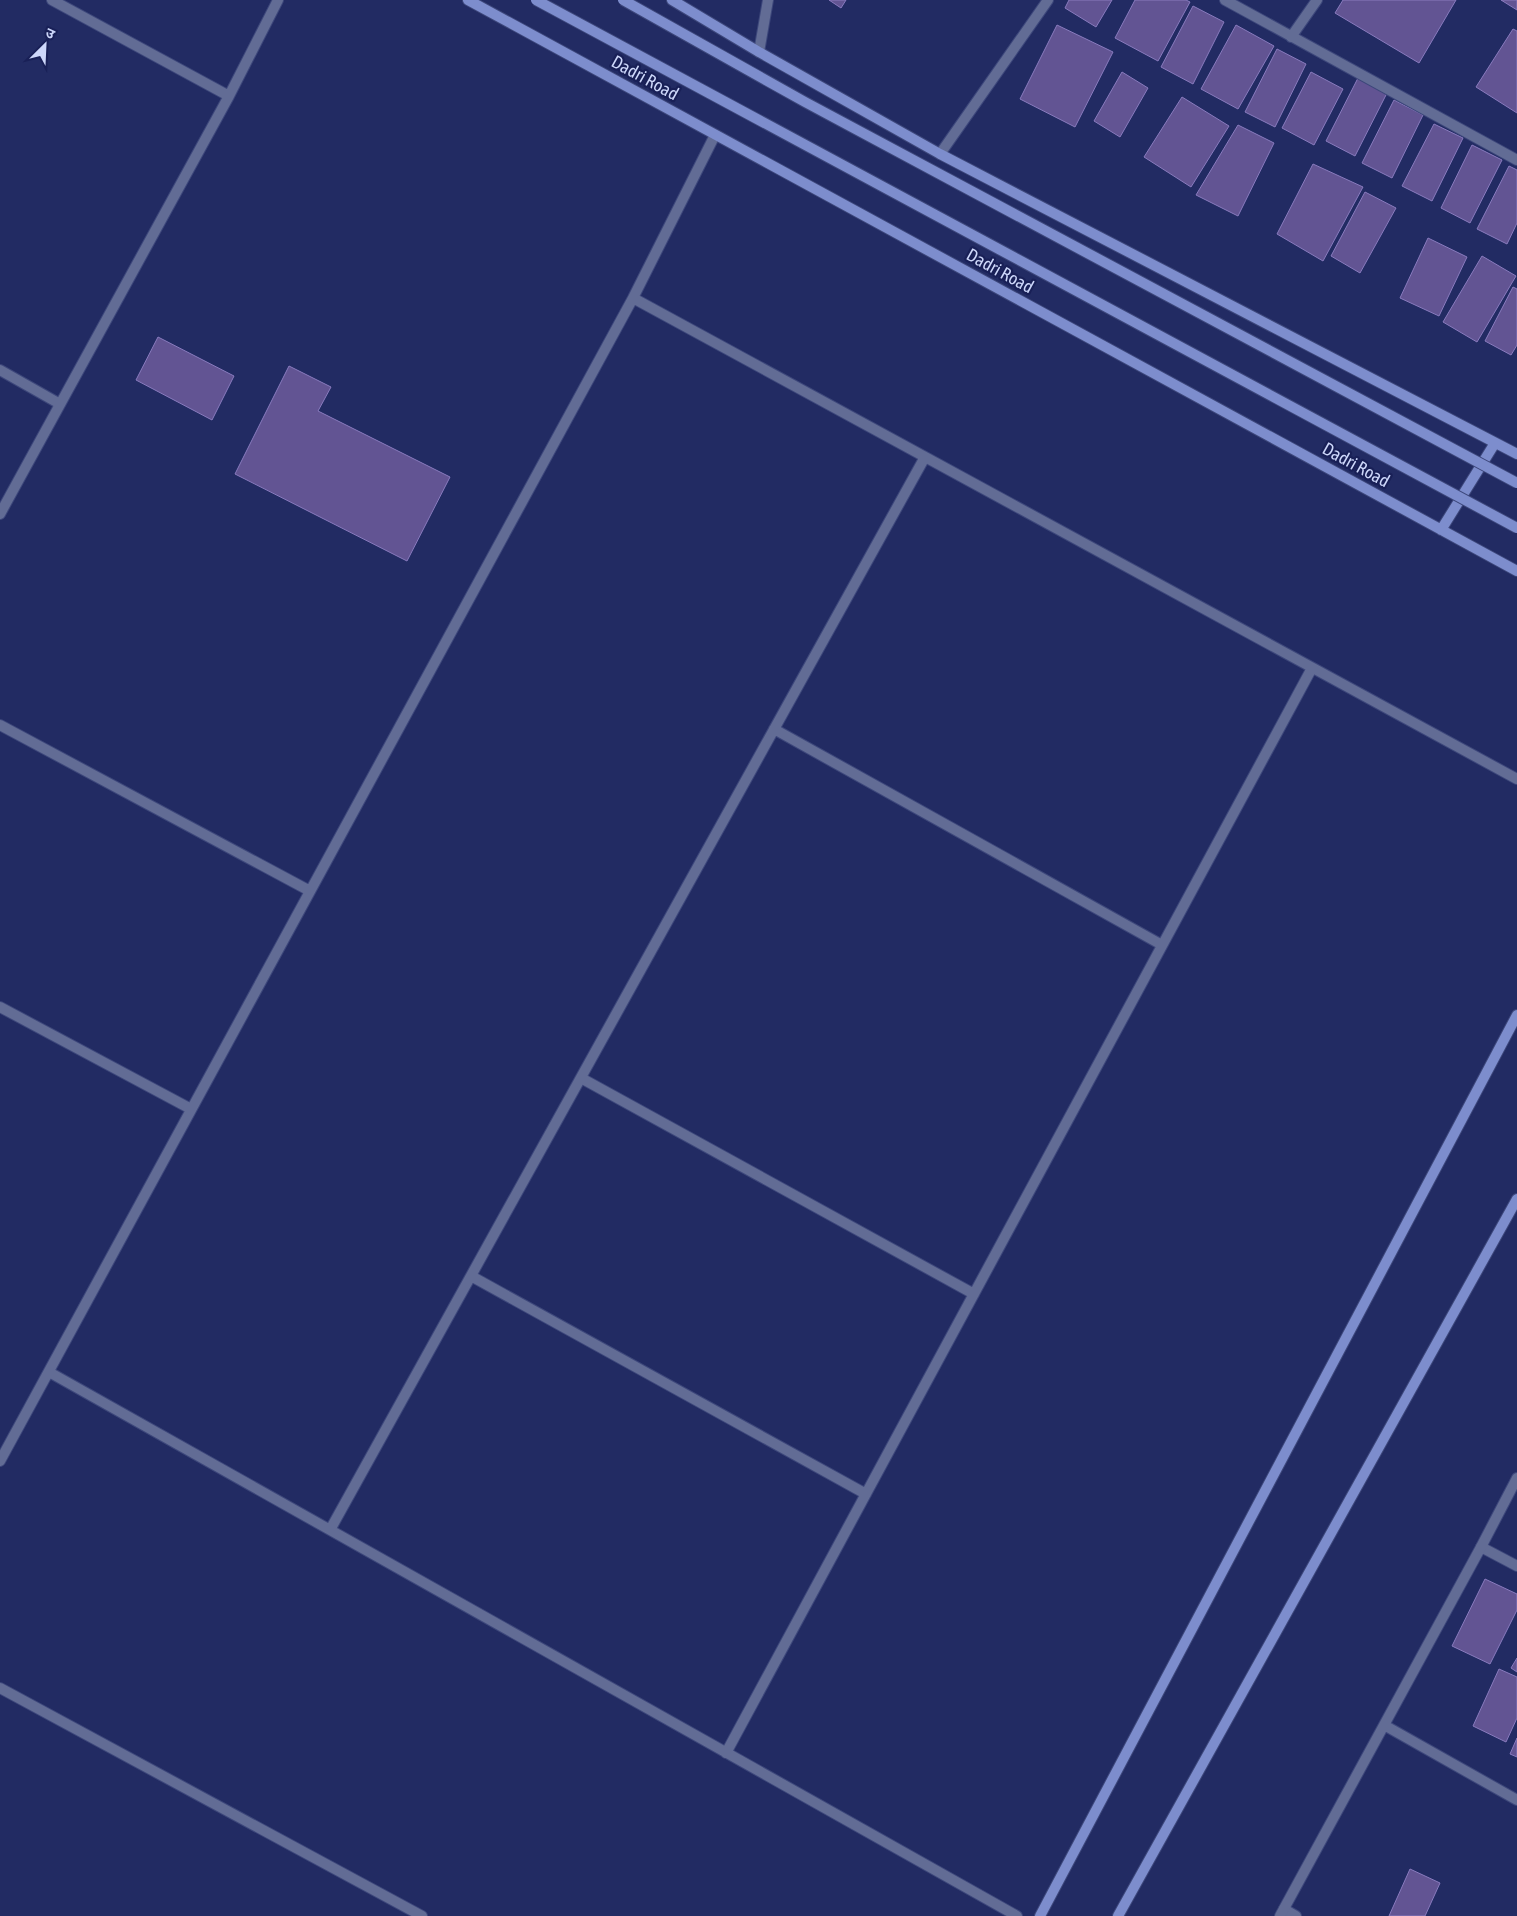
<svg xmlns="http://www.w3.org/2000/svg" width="1517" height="1916" viewBox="0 0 1517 1916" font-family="'Asap Condensed','Noto Sans Devanagari',sans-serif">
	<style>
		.building { fill: #625493; stroke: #897bbe }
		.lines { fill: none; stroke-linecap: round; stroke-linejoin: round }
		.lane-casing { stroke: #3d477b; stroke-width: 12 }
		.street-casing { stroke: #3d477b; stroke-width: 12 }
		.secondary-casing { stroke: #3d477b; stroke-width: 12 }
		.lane { stroke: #626c95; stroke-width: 10 }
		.street { stroke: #626c95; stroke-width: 10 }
		.secondary { stroke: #7d8dcd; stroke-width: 10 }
		.secondary-bridge-casing { stroke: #3d477b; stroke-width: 12; stroke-linecap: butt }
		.secondary-bridge { stroke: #7d8dcd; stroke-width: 10 }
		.labels { text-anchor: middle; stroke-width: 4.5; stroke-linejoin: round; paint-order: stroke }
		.street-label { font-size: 18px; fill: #cdd7fa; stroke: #192057 }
	</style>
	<rect width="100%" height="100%" fill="#222b63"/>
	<path class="building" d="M829,0h17l-5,8z
		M1069,0h43l-16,27 -31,-19z
		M1135,0h51l4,2 -32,59 -43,-23z
		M1343,0h113l-37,63 -84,-50z
		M1501,0h16v10z
		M1193,6l31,16 -31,62 -32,-17z
		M1057,25l56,27 -38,75 -55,-28z
		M1236,25l38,21 -36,63 -37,-20z
		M1513,29l4,2v82l-41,-26z
		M1277,49l29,15 -31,63 -30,-15z
		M1122,72l26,16 -28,49 -26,-16z
		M1311,72l32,17 -29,56 -32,-17z
		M1358,78l29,15 -32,63 -29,-15z
		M1182,97l47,29 -38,61 -47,-30z
		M1394,100l29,15 -31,63 -30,-15z
		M1434,124l29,14 -31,63 -30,-15z
		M1238,125l36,18 -36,73 -42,-21z
		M1472,145l30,15 -32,63 -29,-15z
		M1313,164l50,23 -40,74 -46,-27z
		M1509,166l8,4v53l-10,21 -30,-15z
		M1365,192l31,16 -36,65 -29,-17z
		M1428,238l39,19 -28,59 -39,-18z
		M1482,256l34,20 -39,66 -34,-20z
		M1513,287l4,2v56l-6,10 -26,-14z
		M158,337l76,39 -22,44 -76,-40z
		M289,366l42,21 -13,24 132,66 -43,84 -172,-87z
		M1485,1579l32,15v16l-27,54 -38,-18z
		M1517,1658v14l-6,-4z
		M1499,1669l18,8v41l-11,24 -33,-16z
		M1517,1738v19l-7,-3z
		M1410,1869l30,14 -15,33h-36z"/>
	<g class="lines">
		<g class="lane-casing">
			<path id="lane" d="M1481,1547l36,19
				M1284,1909l12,7"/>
		</g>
		<g class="street-casing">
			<path id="street" d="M52,0l177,96
				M1225,0l292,160
				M1291,37l26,-37
				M759,52l9,-52
				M940,154l108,-154
				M633,298l884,481
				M0,370l60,34
				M0,514l229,-418 49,-96
				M0,725l310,166
				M774,729l388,216
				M0,1007l191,102
				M581,1078l393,216
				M471,1276l395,218
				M49,1372l968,544
				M0,1461l633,-1163 82,-163
				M330,1530l595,-1073
				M0,1688l422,228
				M1384,1725l133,75
				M726,1753l586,-1085
				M1280,1916l201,-369 36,-69"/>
		</g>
		<g class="secondary-casing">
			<path id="secondary" d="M468,0l1049,571
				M672,0l87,52 181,102 577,300
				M1441,530l54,-87
				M1040,1916l477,-901
				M1118,1916l399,-717"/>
		</g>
		<use href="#lane" class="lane"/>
		<use href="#street" class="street"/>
		<use href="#secondary" class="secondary"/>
		<g class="secondary-bridge-casing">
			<path id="secondary-bridge" d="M536,0l981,528
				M623,0l182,102 712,381"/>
		</g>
		<use href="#secondary-bridge" class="secondary-bridge"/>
	</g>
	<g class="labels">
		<g class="street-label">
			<text transform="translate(645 78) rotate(29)" y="6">Dadri Road</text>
			<text transform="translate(1000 271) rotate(29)" y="6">Dadri Road</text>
			<text transform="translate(1356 465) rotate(29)" y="6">Dadri Road</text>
		</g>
	</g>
	<g transform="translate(45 45) rotate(24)" stroke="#192057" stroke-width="4" paint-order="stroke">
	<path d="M0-4L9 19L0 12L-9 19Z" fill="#cdd7fa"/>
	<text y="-8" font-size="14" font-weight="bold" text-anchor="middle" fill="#cdd7fa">उ</text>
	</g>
</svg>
